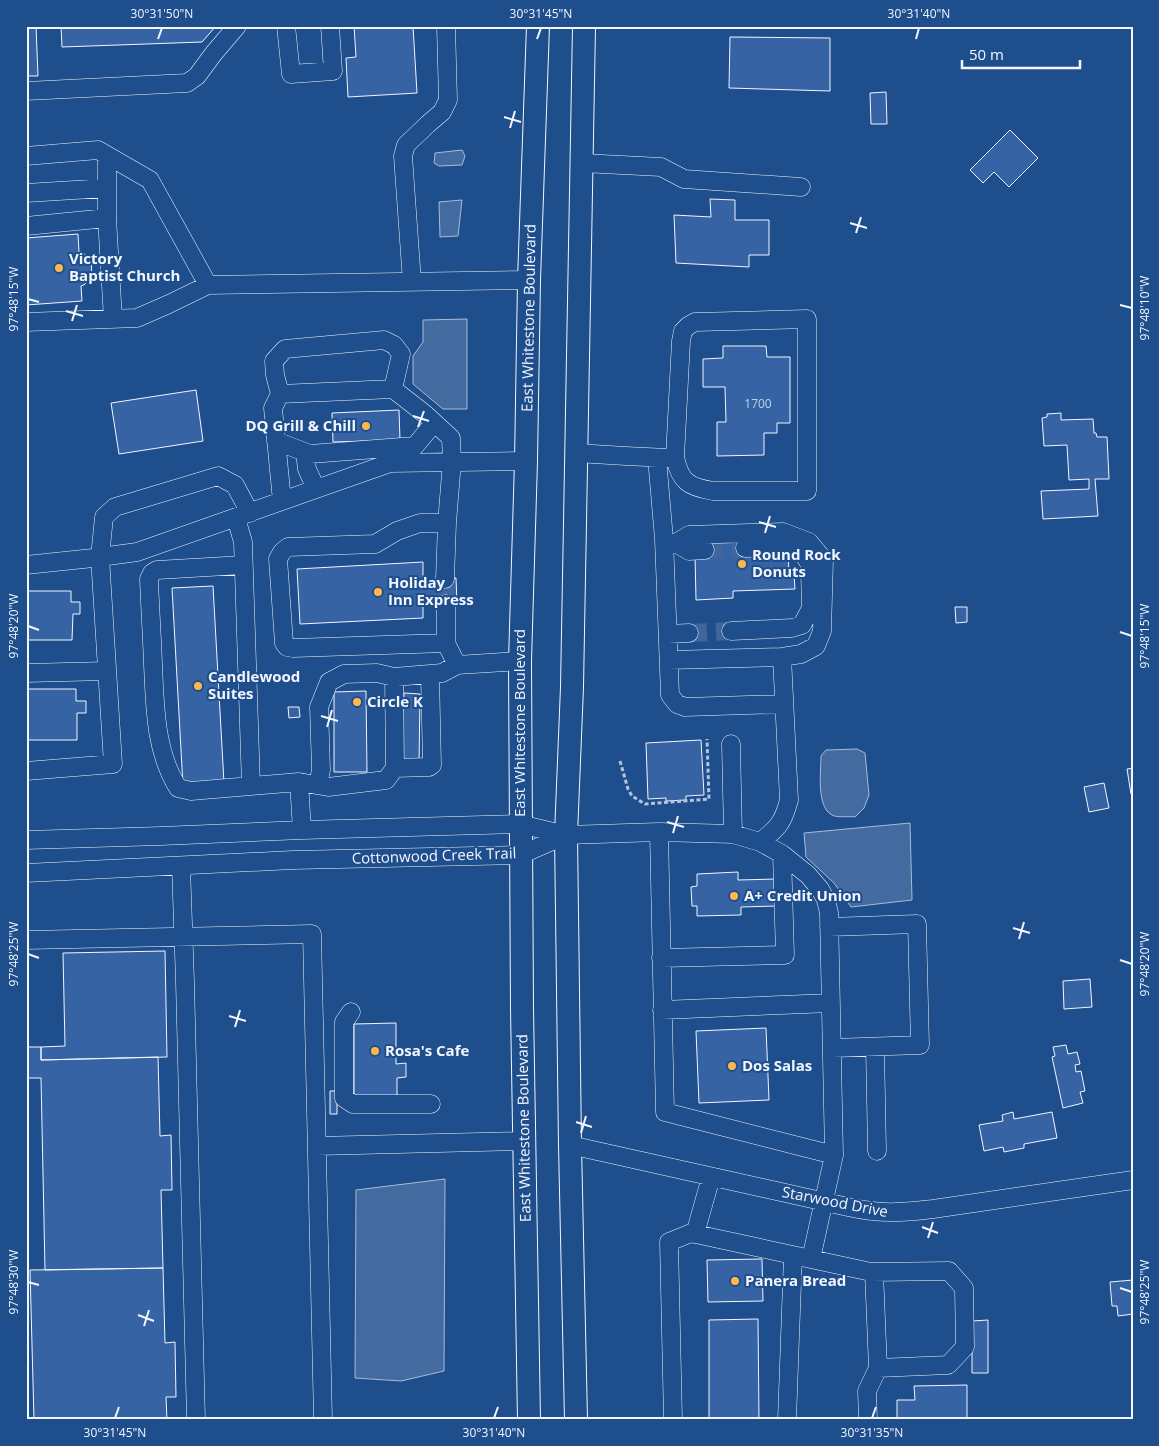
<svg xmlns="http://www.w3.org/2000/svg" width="1159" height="1446" viewBox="0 0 1159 1446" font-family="'Open Sans',sans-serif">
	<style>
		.water { fill: #446ba0; stroke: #a8bbd7 }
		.building { fill: #3563a3; stroke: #f2f6ff }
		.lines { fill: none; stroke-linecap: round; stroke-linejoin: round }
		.minor-tunnel { stroke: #3f679d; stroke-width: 18; stroke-dasharray: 18 9; stroke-linecap: butt }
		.minor-casing { stroke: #f2f6ff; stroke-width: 19 }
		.major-casing { stroke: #f2f6ff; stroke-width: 24 }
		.path { stroke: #b3c4dc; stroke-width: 3; stroke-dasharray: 4 2.5; stroke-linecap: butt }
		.minor { stroke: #1f4e8c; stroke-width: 18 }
		.major { stroke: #1f4e8c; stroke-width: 22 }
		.ticks { fill: none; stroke: #f2f6ff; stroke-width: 2 }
		.poi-dot { fill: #ffb74d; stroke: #1f4e8c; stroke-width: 2 }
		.labels { text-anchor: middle; stroke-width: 4; stroke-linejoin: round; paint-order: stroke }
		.number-label { font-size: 12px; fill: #c3d1e8 }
		.poi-label { font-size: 15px; font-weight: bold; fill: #f2f6ff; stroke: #1f4e8c; text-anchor: start }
		.street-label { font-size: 15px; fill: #f2f6ff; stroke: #1f4e8c }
		.neatline { fill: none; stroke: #f2f6ff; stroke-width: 2 }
		.ticks-label { font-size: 12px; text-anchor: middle; fill: #f2f6ff }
	</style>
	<rect width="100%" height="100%" fill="#1f4e8c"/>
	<path class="water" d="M462,150l3,6 -3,9 -23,1 -5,-3 1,-10z
		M462,200l-4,36 -18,1 -1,-35z
		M467,319v90h-24l-30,-25v-28l10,-14v-22z
		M857,749l8,4 4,42 -5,13 -9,9c-7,-1 -18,1 -23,-2 -16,-8 -11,-44 -11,-59l5,-6z
		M910,823l2,77 -61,7 -17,-24 -28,-26 -2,-24z
		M445,1179l-1,192 -43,10 -46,-3 1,-188z"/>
	<path class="building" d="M26,26h10l2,50h-12z
		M61,26h155l-14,16 -140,5z
		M354,26h59l4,67 -69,4 -2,-39 10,-1z
		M730,37l100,1v53l-101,-3z
		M886,92l1,32h-16l-1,-31z
		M1010,130l28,28 -29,29 -15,-15 -11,11 -13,-13z
		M710,199l25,1v20h34v35h-20v12l-73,-4 -2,-48 37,2z
		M78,234l1,18h3l9,8 1,16 -8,9 -3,1 1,15 -56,4v-67z
		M723,346h43l1,11h23v66h-13v10h-13v22l-47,1v-34h9l-1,-35h-22v-28l20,-1z
		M196,390l7,51 -84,13 -8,-51z
		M399,410l1,30 -67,2 -1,-29z
		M1061,413v7l32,-1 1,14h2l1,4h10l2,42h-14l3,37 -55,3 -2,-28 48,-2v-10l-20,1 -2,-35 -23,1 -2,-28 5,-1v-3z
		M745,534l43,15 1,25h5l1,15 -62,2v7l-37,2 -1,-45 9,-19z
		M423,562v18l33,-2 1,25 -34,2v13l-123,6 -3,-55z
		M213,586l11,197 -41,3 -11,-198z
		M26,591h45v11h9v12h-7l-1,26h-46z
		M955,607h12v15l-11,1z
		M26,689h50v12h10v12h-9v27h-51z
		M366,691l1,81h-33v-80z
		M404,693l16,1 -1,70h-17z
		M288,707h11l1,10 -11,1z
		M701,740l3,55 -18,1v4l-20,1v-3l-18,1 -2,-56z
		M1133,768v26h-2l-4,-25z
		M1104,783l5,25 -20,4 -5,-25z
		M738,872v8l39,-1v27l-36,1v8l-44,1v-10h-5l-1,-19 6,-1v-12z
		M165,951l2,106 -126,3v-13l24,-1 -2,-93z
		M1090,979l2,28 -28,2 -1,-28z
		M396,1023v41l10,-1v14l-9,1v22h-43v-76z
		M766,1028l3,72 -70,3 -3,-72z
		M1066,1045l2,9 9,-2 3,12 -5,1 1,7 5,-1 4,20 -5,1 3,11 -20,5 -11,-51 3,-1 -2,-9z
		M26,1047h15v13l117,-3 2,79 11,-1 1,55h-11l2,78 -118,2 -4,-192h-15z
		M330,1091h7v23h-7z
		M1013,1112l1,7 38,-7 5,26 -33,6v4l-20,4 -1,-5 -19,4 -5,-26 24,-4 -1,-6z
		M762,1259l1,42 -55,1 -1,-42z
		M163,1268l2,75 10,-1 1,55h-10l1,23h-133l-4,-150z
		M1133,1280v34l-15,2 -1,-10h-5l-2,-24z
		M758,1319l1,101h-50v-100z
		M988,1320v53h-16v-52z
		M967,1385v35h-70v-20h18l-1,-14z"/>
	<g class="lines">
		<path class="minor-tunnel" d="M705,550l40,-2
			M445,579l1,25
			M689,633l42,-2"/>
		<g class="minor-casing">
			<path id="minor" d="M286,26l5,48 42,-3 -3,-45
				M26,91l161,-8 10,-7 17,-23 23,-27
				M26,156l72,-6 52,30 58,105
				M582,163l79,4 23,12 117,8
				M26,193l81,-5
				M107,218v-63
				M26,226l81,-8 6,101
				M412,282l-9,-126 3,-11 22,-21 14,-12 6,-12 -2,-74
				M807,319v172h-94c-24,-4 -33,-9 -38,-34l6,-116 2,-10 5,-5 7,-4z
				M26,322l111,-4 32,-14 39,-19 321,-5
				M280,394l113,-5 32,25 26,24 1,23 -5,62h-27l-23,8 -22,13 -87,3 -6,5 -4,7 6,84 3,4 6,1 153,-5 11,22
				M276,441l34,13 105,-8 19,-23
				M305,453l2,16 9,20
				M576,453l50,3 41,2
				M657,458l7,81 6,156 7,9 8,3 99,-3
				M282,501l-9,-93 7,-14 -5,-19 -1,-14 11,-12 99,-9 10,5 7,9 -8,35
				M236,518l7,24 8,244 -60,5 -13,-3c-23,-37 -23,-81 -25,-124 -1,-28 -3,-57 -4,-85l3,-6 5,-3 86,-5
				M664,543h12l13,-8 94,-3 26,10 15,18 -2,71 -6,15 -15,8 -19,3 -113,3
				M676,543l13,8 16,-1
				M26,565l67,-7 44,-6 253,-89 136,-2
				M445,579l2,-56
				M446,604v39
				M731,631l61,-3 10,-3 9,-17 -1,-37 -1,-8 -5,-8 -10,-7 -13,-1 -36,1
				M668,634l21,-1
				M26,673l81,-2
				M731,744l2,90
				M395,768l34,-1 3,-2 -2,-91
				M26,771l87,-7 -13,-207 4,-40 11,-10 103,-31 17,9 15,28
				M299,782l29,5 58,-7 9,-12 -1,-91
				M318,785l3,-15 -2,-63 10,-25 15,-8 33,-1 17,4 48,-4 15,-8 63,-4
				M251,786l48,-4 3,48
				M659,832l6,280 169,43
				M26,840l135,-4 141,-6 218,-6 46,11 93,-3 74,2 27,8 22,12 26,21 12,14 6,11 3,13 5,242 -23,104
				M760,842c18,-14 23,-19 29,-42l-7,-143
				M181,866l4,116 11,438
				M26,873l267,-13 227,-5 46,-20
				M829,927l88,-3 3,121 -87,3
				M26,940l286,-6 11,486
				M661,958l124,-3 -3,-101
				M662,1010l169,-7
				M351,1012l-7,10v76l9,6h78
				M875,1047l2,104
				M570,1145l278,62c32,7 52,6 85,2l200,-29
				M317,1146l207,-5
				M695,1234l16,-57
				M874,1272l4,96
				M673,1420l-4,-178 22,-9 180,39 78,-1 15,17 1,59 -17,18 -70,3 -11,23 1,29
				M787,1420l6,-165"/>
		</g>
		<g class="major-casing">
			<path id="major" d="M529,1420l-7,-412 -2,-347 6,-200 3,-181 9,-254
				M576,1420l-6,-275 -4,-310 6,-148 12,-661"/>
		</g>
		<path class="path" d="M620,761l8,28 4,7 13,8 64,-5 -2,-60"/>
		<use href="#minor" class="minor"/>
		<use href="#major" class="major"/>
	</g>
	<path class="ticks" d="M158,39l4,-11M537,39l4,-11M916,39l3,-11M504,117l17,5M510,128l5,-17M850,223l17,5M856,233l5,-16M28,299l11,3M1120,305l12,3M66,311l17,5M72,321l5,-16M413,416l16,5M418,427l6,-16M759,522l17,5M765,533l5,-17M28,626l11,4M1120,632l12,4M321,716l17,5M327,727l5,-17M667,822l17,5M673,833l5,-17M1013,928l17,5M1019,939l5,-17M28,954l11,4M1120,960l12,4M229,1016l17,5M235,1027l5,-17M576,1122l16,5M581,1133l5,-17M922,1227l16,6M928,1238l5,-16M28,1282l11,3M1120,1288l12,4M138,1315l16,6M144,1326l5,-16M115,1418l4,-11M494,1418l4,-11M872,1418l4,-11"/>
	<g class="poi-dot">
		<circle cx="59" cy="268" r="5"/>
		<circle cx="366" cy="426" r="5"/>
		<circle cx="742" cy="564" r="5"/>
		<circle cx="378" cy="592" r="5"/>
		<circle cx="198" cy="686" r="5"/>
		<circle cx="357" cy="702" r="5"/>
		<circle cx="734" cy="896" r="5"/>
		<circle cx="375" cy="1051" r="5"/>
		<circle cx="732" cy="1066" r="5"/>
		<circle cx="735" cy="1281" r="5"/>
	</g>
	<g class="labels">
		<g class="number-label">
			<text x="758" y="408">1700</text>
		</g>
		<g class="poi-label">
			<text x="69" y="264">Victory<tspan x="69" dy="17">Baptist Church</tspan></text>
			<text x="356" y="431" text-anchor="end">DQ Grill &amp; Chill</text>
			<text x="752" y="560">Round Rock<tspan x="752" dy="17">Donuts</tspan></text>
			<text x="388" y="588">Holiday<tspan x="388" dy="17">Inn Express</tspan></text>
			<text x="208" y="682">Candlewood<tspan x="208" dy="17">Suites</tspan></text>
			<text x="367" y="707">Circle K</text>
			<text x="744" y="901">A+ Credit Union</text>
			<text x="385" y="1056">Rosa's Cafe</text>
			<text x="742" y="1071">Dos Salas</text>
			<text x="745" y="1286">Panera Bread</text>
		</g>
		<g class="street-label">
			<text transform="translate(529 318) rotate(-89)" y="5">East Whitestone Boulevard</text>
			<text transform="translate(520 723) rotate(-90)" y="5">East Whitestone Boulevard</text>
			<text transform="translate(434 856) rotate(-2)" y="5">Cottonwood Creek Trail</text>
			<text transform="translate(524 1128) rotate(-91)" y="5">East Whitestone Boulevard</text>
			<text transform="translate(835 1202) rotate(11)" y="5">Starwood Drive</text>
		</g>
	</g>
	<rect width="1159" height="1446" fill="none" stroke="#1f4e8c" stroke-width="55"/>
	<path d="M962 60v8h118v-8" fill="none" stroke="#f2f6ff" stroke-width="2.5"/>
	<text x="969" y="60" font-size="15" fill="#f2f6ff" stroke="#1f4e8c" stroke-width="4" paint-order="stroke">50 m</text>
	<rect x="28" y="28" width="1104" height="1390" class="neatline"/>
	<g class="ticks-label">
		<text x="162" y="18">30°31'50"N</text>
		<text x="541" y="18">30°31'45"N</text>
		<text x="919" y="18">30°31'40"N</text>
		<text transform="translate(14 299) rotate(-90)" y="4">97°48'15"W</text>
		<text transform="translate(1145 308) rotate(-90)" y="4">97°48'10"W</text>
		<text transform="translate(14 626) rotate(-90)" y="4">97°48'20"W</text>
		<text transform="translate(1145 636) rotate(-90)" y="4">97°48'15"W</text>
		<text transform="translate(14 954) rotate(-90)" y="4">97°48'25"W</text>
		<text transform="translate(1145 964) rotate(-90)" y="4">97°48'20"W</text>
		<text transform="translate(14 1282) rotate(-90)" y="4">97°48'30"W</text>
		<text transform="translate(1145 1292) rotate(-90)" y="4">97°48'25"W</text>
		<text x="115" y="1437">30°31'45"N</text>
		<text x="494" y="1437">30°31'40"N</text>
		<text x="872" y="1437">30°31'35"N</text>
	</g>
</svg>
